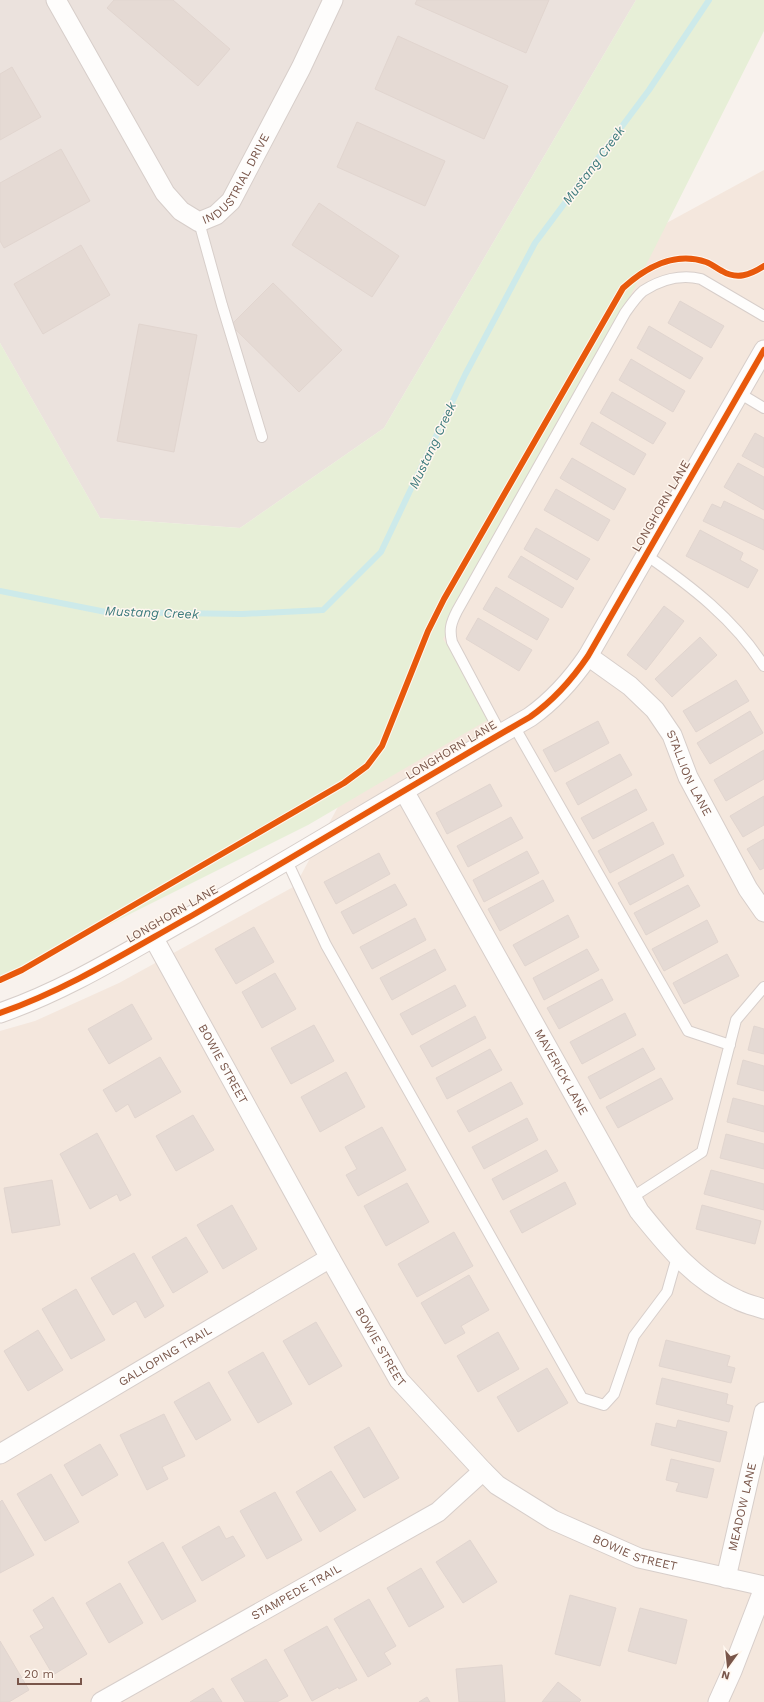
<svg xmlns="http://www.w3.org/2000/svg" width="764" height="1702" viewBox="0 0 764 1702" font-family="'Work Sans',sans-serif">
	<style>
		.residential { fill: #f4e7dd }
		.industrial { fill: #ebe2dd }
		.green { fill: #e7efd7 }
		.lines { fill: none; stroke-linecap: round; stroke-linejoin: round }
		.stream { stroke: #cdeaea; stroke-width: 6 }
		.building { fill: #e5dad4; stroke: #e1d5cf }
		.lane-casing { stroke: #d7ceca; stroke-width: 12 }
		.street-casing { stroke: #d7ceca; stroke-width: 21 }
		.lane { stroke: #fefdfc; stroke-width: 10 }
		.street { stroke: #fefdfc; stroke-width: 19 }
		.cycleway-casing { stroke: #fff7ef; stroke-width: 8 }
		.cycleway { stroke: #e8590c; stroke-width: 6 }
		.labels { text-anchor: middle; stroke-width: 3; stroke-linejoin: round; paint-order: stroke }
		.street-label { font-size: 12px; fill: #79564a; stroke: #fff7ef }
		.water-label { font-size: 13px; font-style: italic; fill: #3d7b7e; stroke: #fff7ef }
	</style>
	<rect width="100%" height="100%" fill="#f8f2ed"/>
	<path class="residential" d="M764,170v1532h-764v-671l35,-10 84,-38 176,-97 355,-654z"/>
	<path class="industrial" d="M0,0h636l-252,428 -144,100 -140,-10 -100,-175z"/>
	<path class="green" d="M636,0h128v31l-130,258 -191,350 53,76 -188,110 -308,154v-636l100,175 140,10 144,-100z"/>
	<g class="lines">
		<path class="stream" d="M0,591l106,21 136,2 81,-4 58,-58 84,-177 70,-132 114,-153 60,-90"/>
	</g>
	<path class="building" d="M114,0h59l57,49 -32,37 -91,-78z
		M417,0h132l-23,53 -111,-49z
		M398,36l110,50 -24,53 -109,-50z
		M12,67l29,50 -41,23v-66z
		M357,122l88,39 -20,45 -88,-39z
		M61,149l29,52 -86,47 -4,-7v-58z
		M319,203l80,53 -27,41 -80,-52z
		M81,245l29,50 -67,39 -29,-50z
		M273,283l69,67 -43,42 -68,-67z
		M680,301l44,25 -13,22 -43,-25z
		M139,324l58,11 -23,117 -57,-11z
		M649,326l54,32 -13,21 -53,-31z
		M631,359l54,32 -12,21 -54,-32z
		M612,392l54,31 -13,21 -53,-31z
		M592,422l54,32 -12,21 -54,-31z
		M755,433l9,5v30l-22,-12z
		M572,458l54,31 -12,21 -54,-32z
		M738,463l26,14v33l-40,-23z
		M556,489l54,31 -12,21 -54,-31z
		M724,501l40,19v30l-61,-29 9,-17 9,4z
		M536,528l54,31 -13,21 -53,-31z
		M700,530l43,23 -3,7 18,10 -10,18 -62,-32z
		M521,556l53,32 -12,20 -54,-31z
		M496,587l53,32 -12,21 -54,-31z
		M664,606l20,15 -38,49 -19,-15z
		M478,618l54,32 -13,21 -53,-32z
		M700,637l17,18 -45,42 -17,-18z
		M736,680l13,21 -53,31 -13,-21z
		M750,711l13,22 -53,31 -13,-21z
		M598,721l11,22 -54,29 -12,-22z
		M764,750v29l-38,22 -12,-21z
		M620,754l12,21 -54,30 -12,-22z
		M490,784l12,22 -55,28 -11,-21z
		M636,789l11,21 -54,29 -12,-21z
		M764,796v29l-21,12 -13,-21z
		M511,817l12,21 -55,29 -11,-21z
		M653,822l11,22 -54,29 -12,-22z
		M764,839v29l-4,2 -13,-21z
		M527,851l12,22 -55,29 -11,-22z
		M379,853l11,21 -54,30 -12,-22z
		M673,854l11,22 -54,29 -12,-22z
		M543,880l11,21 -54,30 -12,-22z
		M395,884l12,21 -54,29 -12,-22z
		M688,885l12,21 -54,29 -12,-22z
		M568,915l11,22 -54,29 -12,-21z
		M415,918l11,22 -54,29 -12,-22z
		M707,920l11,22 -54,29 -12,-22z
		M254,927l20,35 -38,22 -21,-35z
		M435,949l11,21 -54,30 -12,-22z
		M587,949l12,21 -55,30 -11,-22z
		M727,954l12,22 -55,28 -11,-21z
		M275,973l21,36 -34,19 -20,-36z
		M602,979l11,21 -54,29 -12,-21z
		M455,985l11,21 -54,29 -12,-21z
		M132,1004l20,35 -43,25 -21,-35z
		M625,1013l11,22 -54,29 -12,-22z
		M475,1016l11,22 -54,29 -12,-21z
		M314,1025l20,36 -43,23 -20,-36z
		M754,1026l10,3v25l-16,-4z
		M643,1048l12,21 -55,30 -12,-22z
		M490,1049l12,21 -55,29 -11,-21z
		M160,1057l21,35 -46,26 -7,-14 -12,8 -13,-22z
		M743,1060l21,6v25l-27,-7z
		M346,1072l19,35 -45,25 -19,-35z
		M661,1078l12,21 -55,29 -12,-21z
		M511,1082l12,22 -54,28 -12,-21z
		M733,1098l31,8v26l-37,-10z
		M193,1115l21,35 -38,21 -20,-35z
		M527,1118l11,22 -54,29 -12,-22z
		M382,1127l24,43 -48,26 -12,-21 11,-6 -12,-22z
		M97,1133l34,62 -11,6 -3,-7 -27,15 -30,-55z
		M726,1134l38,10v25l-44,-11z
		M546,1150l12,21 -55,29 -11,-21z
		M711,1170l53,14v26l-60,-16z
		M52,1180l8,45 -48,8 -8,-45z
		M565,1182l11,22 -54,29 -12,-22z
		M407,1183l22,39 -43,24 -22,-40z
		M232,1205l25,44 -34,20 -26,-44z
		M702,1205l59,16 -6,23 -59,-15z
		M454,1232l19,34 -56,31 -19,-33z
		M186,1237l22,35 -35,21 -21,-36z
		M134,1253l30,53 -19,12 -9,-17 -23,14 -22,-37z
		M469,1275l20,35 -28,16 4,7 -20,11 -24,-41z
		M76,1289l29,51 -34,19 -29,-50z
		M316,1322l26,44 -33,19 -26,-44z
		M38,1330l25,40 -35,21 -24,-40z
		M498,1332l21,37 -41,23 -21,-36z
		M666,1340l64,16 -3,10 8,2 -4,15 -72,-17z
		M263,1352l29,52 -34,19 -30,-51z
		M547,1368l21,35 -50,29 -21,-35z
		M662,1378l66,16 -2,10 7,2 -4,16 -73,-18z
		M209,1382l22,38 -35,20 -22,-38z
		M164,1414l21,42 -23,11 6,12 -21,11 -27,-55z
		M678,1420l49,12 -7,30 -69,-17 5,-22 20,5z
		M369,1427l30,51 -35,20 -30,-51z
		M100,1444l18,31 -36,21 -18,-31z
		M671,1459l43,10 -7,29 -31,-7 3,-8 -13,-3z
		M331,1471l25,39 -36,22 -24,-40z
		M51,1474l28,48 -34,19 -28,-47z
		M275,1492l27,48 -35,19 -27,-48z
		M2,1500l32,55 -34,18v-71z
		M219,1526l7,13 7,-3 12,20 -43,25 -20,-34z
		M470,1540l27,42 -34,21 -27,-41z
		M163,1542l33,59 -34,19 -34,-58z
		M421,1568l23,39 -35,20 -22,-39z
		M120,1583l23,40 -34,20 -23,-40z
		M570,1595l46,13 -16,58 -45,-12z
		M53,1597l34,57 -34,21 -23,-39 14,-8 -11,-18z
		M369,1599l27,47 -12,7 7,11 -23,13 -34,-58z
		M640,1608l47,12 -11,44 -48,-13z
		M327,1626l30,54 -18,9 -1,-2 -26,14 -28,-51z
		M0,1641l29,49 -20,12h-9z
		M266,1659l22,37 -11,6h-32l-14,-23z
		M502,1665l3,37h-46l-3,-33z
		M558,1682l23,18 -2,2h-37z
		M213,1688l9,14h-32z
		M427,1697l3,5h-11z"/>
	<g class="lines">
		<g class="lane-casing">
			<path id="lane" d="M199,222l23,83 40,132
				M739,393l25,15
				M646,555c45,31 88,64 118,111
				M514,726l174,305 42,14
				M501,734l-49,-92c-3,-13 -1,-19 5,-31l168,-298c5,-7 11,-16 18,-22 17,-11 38,-17 58,-12l63,37
				M287,861l39,84 256,453 22,7 10,-11 20,-58 33,-44 10,-35
				M631,1198l71,-46 34,-132 28,-33"/>
		</g>
		<g class="street-casing">
			<g id="street">
				<path id="s1" d="M56,0l109,193 16,18 18,11 17,-7 15,-14 70,-133 32,-68"/>
				<path id="s2" d="M588,656l42,30 25,24 17,25 16,42 60,112 16,23"/>
				<path id="s3" d="M404,791l235,420c29,36 55,69 99,89 8,4 17,6 26,9"/>
				<path id="s4" d="M153,937l177,321 69,122 84,91 14,14 56,35 86,38 125,28"/>
				<path d="M0,1013c69,-24 130,-63 193,-98 113,-65 224,-133 337,-198 24,-17 41,-36 58,-61l176,-306"/>
				<path id="s5" d="M0,1454l330,-196"/>
				<path id="s6" d="M726,1578l38,-166"/>
				<path id="s7" d="M101,1702l337,-190 45,-41"/>
				<path d="M718,1702l14,-31 32,-83"/>
			</g>
		</g>
		<use href="#lane" class="lane"/>
		<use href="#street" class="street"/>
		<g class="cycleway-casing">
			<path id="cycleway" d="M0,980l22,-10 322,-187 23,-17 15,-20 46,-115 16,-32 179,-311c22,-20 52,-37 83,-26 6,2 10,6 16,9 15,9 28,4 42,-5
				M0,1013c69,-24 130,-63 193,-98 113,-65 224,-133 337,-198 24,-17 41,-36 58,-61l176,-306"/>
		</g>
		<use href="#cycleway" class="cycleway"/>
	</g>
	<g class="labels">
		<g class="street-label">
			<text dy="4" stroke="none"><textPath href="#s1" startOffset="326">INDUSTRIAL DRIVE</textPath></text>
			<text transform="translate(661 506) rotate(-60)" y="4">LONGHORN LANE</text>
			<text transform="translate(451 750) rotate(-31)" y="4">LONGHORN LANE</text>
			<text dy="4" stroke="none"><textPath href="#s2" startOffset="158">STALLION LANE</textPath></text>
			<text transform="translate(172 914) rotate(-30)" y="4">LONGHORN LANE</text>
			<text dy="4" stroke="none"><textPath href="#s4" startOffset="145">BOWIE STREET</textPath></text>
			<text dy="4" stroke="none"><textPath href="#s3" startOffset="322">MAVERICK LANE</textPath></text>
			<text dy="4" stroke="none"><textPath href="#s4" startOffset="469">BOWIE STREET</textPath></text>
			<text dy="4" stroke="none"><textPath href="#s5" startOffset="192">GALLOPING TRAIL</textPath></text>
			<text dy="4" stroke="none"><textPath href="#s6" startOffset="73">MEADOW LANE</textPath></text>
			<text dy="4" stroke="none"><textPath href="#s4" startOffset="805">BOWIE STREET</textPath></text>
			<text dy="4" stroke="none"><textPath href="#s7" startOffset="224">STAMPEDE TRAIL</textPath></text>
		</g>
		<g class="water-label">
			<text transform="translate(593 165) rotate(-53)" y="5">Mustang Creek</text>
			<text transform="translate(432 445) rotate(-65)" y="5">Mustang Creek</text>
			<text transform="translate(152 612) rotate(2)" y="5">Mustang Creek</text>
		</g>
	</g>
	<g transform="translate(728 1666) rotate(195)" stroke="#fff7ef" stroke-width="3" paint-order="stroke">
	<path d="M0-3L7 15L0 10L-7 15Z" fill="#79564a"/>
	<text y="-6" font-size="11" font-weight="bold" text-anchor="middle" fill="#79564a">N</text>
	</g>
	<path d="M18 1678v6h63v-6" fill="none" stroke="#79564a" stroke-width="2"/>
	<text x="24" y="1678" font-size="12" fill="#79564a" stroke="#fff7ef" stroke-width="3" paint-order="stroke">20 m</text>
</svg>
